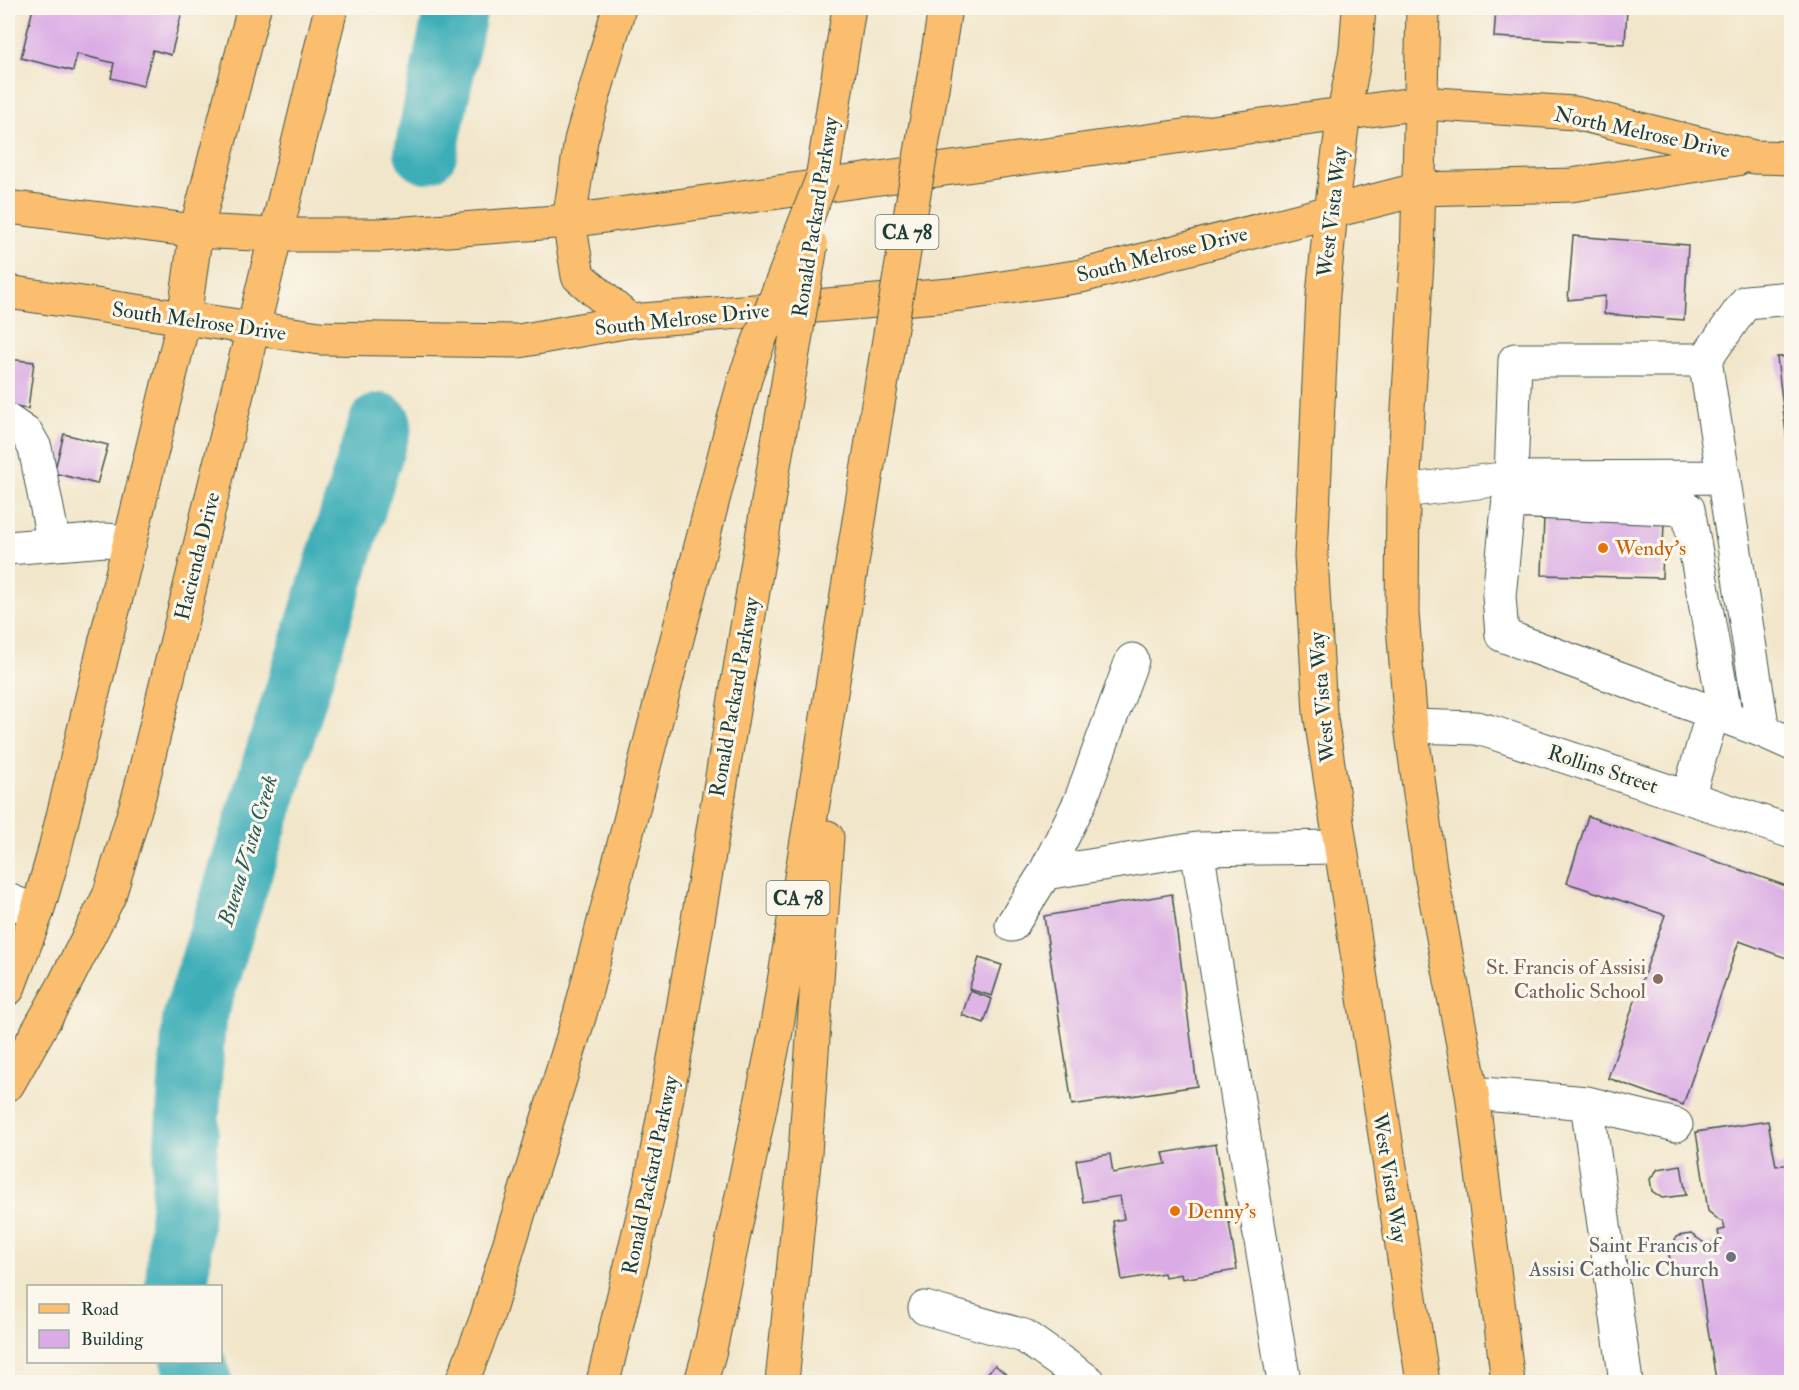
<svg xmlns="http://www.w3.org/2000/svg" width="1799" height="1390" viewBox="0 0 1799 1390" font-family="'IM FELL Double Pica',serif">
	<style>
		.lines { fill: none; stroke-linecap: round; stroke-linejoin: round }
		.river { stroke: #3eaeb8; stroke-width: 64 }
		.building { fill: #daabe5 }
		.minor-casing { stroke: #3f564a; stroke-width: 35 }
		.major-casing { stroke: #3f564a; stroke-width: 35 }
		.highway-casing { stroke: #3f564a; stroke-width: 35 }
		.minor { stroke: #fff; stroke-width: 33 }
		.major { stroke: #fabe6e; stroke-width: 33 }
		.highway { stroke: #fabe6e; stroke-width: 33 }
		.highway-bridge-casing { stroke: #3f564a; stroke-width: 35; stroke-linecap: butt }
		.highway-bridge { stroke: #fabe6e; stroke-width: 33 }
		.food-dot { fill: #e8710a; stroke: #fbf7ec; stroke-width: 2 }
		.education-dot { fill: #8d6e63; stroke: #fbf7ec; stroke-width: 2 }
		.worship-dot { fill: #6b7280; stroke: #fbf7ec; stroke-width: 2 }
		.labels { text-anchor: middle; stroke-width: 6; stroke-linejoin: round; paint-order: stroke }
		.shield { fill: #fbf7ec; stroke: #61756b; stroke-width: 1.5 }
		.shield-label { font-size: 20px; font-weight: bold; fill: #1f3d34 }
		.street-label { font-size: 21px; fill: #1f3d34; stroke: #fbf7ec }
		.food-label { font-size: 21px; fill: #c56008; stroke: #fbf7ec; text-anchor: start }
		.education-label { font-size: 21px; fill: #785e54; stroke: #fbf7ec; text-anchor: end }
		.worship-label { font-size: 21px; fill: #5b616d; stroke: #fbf7ec; text-anchor: end }
		.water-label { font-size: 22px; font-style: italic; fill: #285f5c; stroke: #fbf7ec }
	</style>
	<rect width="100%" height="100%" fill="#fbf7ec"/>
	<filter id="ink" filterUnits="userSpaceOnUse"><feTurbulence type="fractalNoise" baseFrequency=".0167" numOctaves="2"/><feDisplacementMap in="SourceGraphic" scale="12" xChannelSelector="R" yChannelSelector="G"/><feConvolveMatrix kernelMatrix="1 2 1 2 8 2 1 2 1" color-interpolation-filters="sRGB"/></filter>
	<filter id="wash" filterUnits="userSpaceOnUse"><feTurbulence type="fractalNoise" baseFrequency=".008" numOctaves="4" result="noise"/><feDisplacementMap in="SourceGraphic" scale="24" xChannelSelector="R" yChannelSelector="G"/><feGaussianBlur stdDeviation="1.35" result="paint"/><feColorMatrix in="noise" values="0 0 0 0 0 0 0 0 0 0 0 0 0 0 0 0 0 1.4 0 .05"/><feComposite in="paint" operator="in"/></filter>
	<g filter="url(#wash)">
		<rect width="100%" height="100%" fill="#f2e6ca"/>
		<g class="lines">
			<path class="river" d="M426,151l30,-143
				M177,1286l17,-266 186,-595
				M193,1362l7,20"/>
		</g>
		<g id="blocks">
			<path class="building" d="M33,8h150l-12,47 -18,-5 -10,36 -32,-8 3,-15 -37,-9 -4,17 -52,-13z
				M1496,8h131l-2,36 -131,-7z
				M1573,236l115,9 -4,75 -80,-6 1,-18 -37,4z
				M1792,356v110l-2,1 -13,-110z
				M8,359l26,3 -6,47 -20,-3z
				M64,434l44,11 -11,39 -43,-11z
				M1544,516l120,5 -2,57 -120,-3z
				M1588,816l204,72v72l-53,-19 -56,164 -75,-27 57,-163 -98,-32z
				M1172,894l25,192 -125,19 -28,-189z
				M979,958l23,7 -10,31 -23,-7z
				M970,991l22,8 -8,24 -22,-8z
				M1768,1121l8,45 16,-2v218h-78l2,-2 -17,-108 -15,2 -13,-9 -3,-16 10,-13 13,-2 15,10 14,-3 -2,-10 7,-2 -2,-8h-3l-12,-10 -12,-79z
				M1216,1144l21,126 -55,9 -1,-5 -16,3 -1,-4 -42,7 -9,-59 11,-2 -4,-23 -37,6 -7,-42 34,-6 3,19 53,-9 -3,-11z
				M1681,1165l5,30 -24,3 -10,-7 -2,-12 8,-10z
				M995,1365l20,17h-36z"/>
		</g>
	</g>
	<g filter="url(#ink)">
		<use href="#blocks" fill-opacity="0" stroke="#3f564a" stroke-width="1.5"/>
		<g class="lines">
			<g class="minor-casing">
				<path id="minor" d="M1705,360l41,-58 46,-4
					M8,421l19,13 8,14 19,96
					M1724,477l-213,1 -12,118 3,39 261,96
					M1403,491l108,-13 4,-118h190l58,371 29,13
					M1509,501l179,8 38,208
					M8,548l97,-8 25,2
					M1411,726l65,2 12,3 304,101
					M1688,797l25,-85
					M1197,849l87,533
					M1045,873l152,-24 143,-2
					M8,900l29,12
					M1012,925l33,-52 35,-71 52,-142
					M1472,1093l115,10 89,22
					M1587,1103l39,279
					M925,1308l99,28 65,46"/>
			</g>
			<g class="major-casing">
				<path id="major" d="M1359,8l-3,42 -12,63 -13,98 -8,84 -12,261 9,156 103,670
					M1423,8l-6,254 -14,229 -1,122 9,113 19,142 42,225 36,289
					M8,207l188,24 79,4h105l189,-14 852,-118 154,10 179,44 38,1
					M8,292l312,46 199,3 111,-20 332,-27 119,-18 339,-87 151,-4 166,-26
					M8,989l29,-77 16,-55 131,-538 12,-88 58,-223
					M8,1084l55,-97 46,-91 30,-100 192,-788"/>
			</g>
			<g class="highway-casing">
				<path id="highway" d="M619,8l-38,132 -12,81 9,55 52,45
					M938,53l7,-45
					M822,179l27,-171
					M462,1382l24,-62 94,-306 152,-588
					M603,1382l49,-204 29,-157 98,-585
					M701,1382l9,-32 66,-319 101,-621
					M782,1382l23,-229 22,-316"/>
			</g>
			<use href="#minor" class="minor"/>
			<use href="#major" class="major"/>
			<use href="#highway" class="highway"/>
			<g class="highway-bridge-casing">
				<path id="highway-bridge" d="M877,410l61,-357
					M732,426l15,-54 75,-193
					M779,436l32,-190"/>
			</g>
			<use href="#highway-bridge" class="highway-bridge"/>
		</g>
	</g>
	<g class="food-dot">
		<circle cx="1603" cy="548" r="6"/>
		<circle cx="1175" cy="1211" r="6"/>
	</g>
	<circle class="education-dot" cx="1658" cy="979" r="6"/>
	<circle class="worship-dot" cx="1731" cy="1257" r="6"/>
	<g class="labels">
		<g class="shield">
			<rect x="875.5" y="215" width="63" height="34" rx="4.5"/>
			<rect x="766.5" y="881" width="63" height="34" rx="4.5"/>
		</g>
		<g class="shield-label">
			<text x="907" y="239">CA 78</text>
			<text x="798" y="905">CA 78</text>
		</g>
		<g class="street-label">
			<text transform="translate(1642 132) rotate(12)" y="7">North Melrose Drive</text>
			<text transform="translate(1332 212) rotate(-83)" y="7">West Vista Way</text>
			<text transform="translate(815 217) rotate(-81)" y="7">Ronald Packard Parkway</text>
			<text transform="translate(1162 254) rotate(-14)" y="7">South Melrose Drive</text>
			<text transform="translate(682 319) rotate(-6)" y="7">South Melrose Drive</text>
			<text transform="translate(199 321) rotate(8)" y="7">South Melrose Drive</text>
			<text transform="translate(197 556) rotate(-76)" y="7">Hacienda Drive</text>
			<text transform="translate(734 697) rotate(-80)" y="7">Ronald Packard Parkway</text>
			<text transform="translate(1322 697) rotate(-95)" y="7">West Vista Way</text>
			<text transform="translate(1603 769) rotate(18)" y="7">Rollins Street</text>
			<text transform="translate(650 1175) rotate(-78)" y="7">Ronald Packard Parkway</text>
			<text transform="translate(1390 1178) rotate(81)" y="7">West Vista Way</text>
		</g>
		<g class="food-label">
			<text x="1615" y="555">Wendy's</text>
			<text x="1187" y="1218">Denny's</text>
		</g>
		<g class="education-label">
			<text x="1646" y="974">St. Francis of Assisi<tspan x="1646" dy="24">Catholic School</tspan></text>
		</g>
		<g class="worship-label">
			<text x="1719" y="1252">Saint Francis of<tspan x="1719" dy="24">Assisi Catholic Church</tspan></text>
		</g>
		<g class="water-label">
			<text transform="translate(247 850) rotate(-73)" y="8">Buena Vista Creek</text>
		</g>
	</g>
	<rect width="1799" height="1390" fill="none" stroke="#fbf7ec" stroke-width="30"/>
	<rect x="27" y="1285" width="195" height="78" fill="#fbf7ec" stroke="#a3ada2" stroke-width="1.5"/>
	<rect x="39" y="1304" width="30" height="9" fill="#fabe6e" stroke="#a3ada2" stroke-width="1.5"/>
	<text x="81" y="1315" font-size="18" fill="#1f3d34">Road</text>
	<rect x="39" y="1330" width="30" height="18" fill="#daabe5" stroke="#a3ada2" stroke-width="1.5"/>
	<text x="81" y="1345" font-size="18" fill="#1f3d34">Building</text>
</svg>
